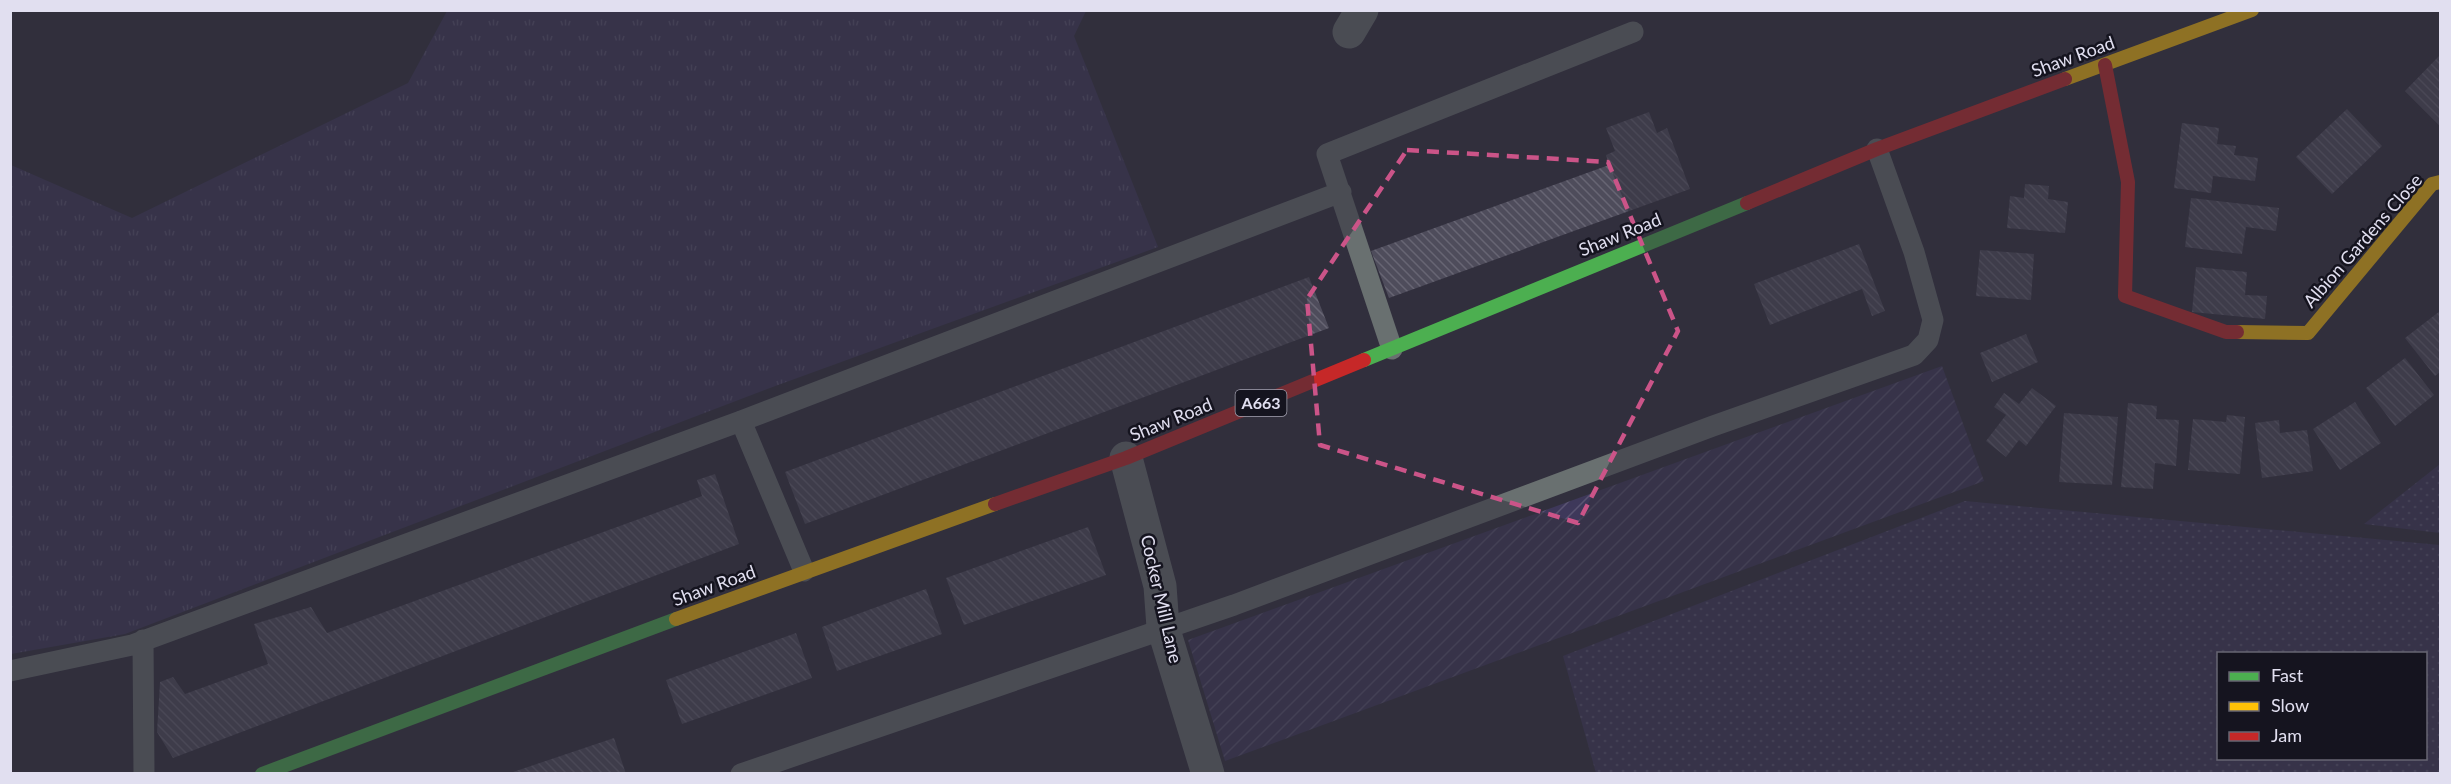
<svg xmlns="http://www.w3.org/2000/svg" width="2451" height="784" viewBox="0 0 2451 784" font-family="Lato,sans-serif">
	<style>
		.grass { fill: url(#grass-dots); fill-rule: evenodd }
		.park { fill: url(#park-tufts) }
		.garden { fill: url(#garden-furrows) }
		.building { fill: url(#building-back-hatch) }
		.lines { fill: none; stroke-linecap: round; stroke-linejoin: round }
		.lane { stroke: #697070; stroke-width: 21 }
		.street { stroke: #697070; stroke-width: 33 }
		.fast { stroke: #4caf50; stroke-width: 14 }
		.slow { stroke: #ffc107; stroke-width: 14 }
		.jam { stroke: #c62828; stroke-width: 14 }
		.marked { fill: none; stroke: #cb5488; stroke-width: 4.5; stroke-dasharray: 12 8; stroke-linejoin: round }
		.labels { text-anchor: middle; stroke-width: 5; stroke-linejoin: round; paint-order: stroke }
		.shield { fill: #15141f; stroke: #a4a2b1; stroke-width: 1.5 }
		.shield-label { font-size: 16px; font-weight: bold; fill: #e1dff0 }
		.street-label { font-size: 18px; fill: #e1dff0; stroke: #15141f }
	</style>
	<defs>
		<pattern id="grass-dots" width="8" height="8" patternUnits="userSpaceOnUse" patternTransform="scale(1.5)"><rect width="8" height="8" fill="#3e385a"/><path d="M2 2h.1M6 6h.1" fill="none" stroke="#5a5472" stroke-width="1.8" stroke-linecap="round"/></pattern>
		<pattern id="park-tufts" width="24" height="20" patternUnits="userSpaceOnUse" patternTransform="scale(1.5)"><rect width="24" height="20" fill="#3e385a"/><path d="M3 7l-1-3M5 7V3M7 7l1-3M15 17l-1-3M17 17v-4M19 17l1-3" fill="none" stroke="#5a5472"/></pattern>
		<pattern id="garden-furrows" width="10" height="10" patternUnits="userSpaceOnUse" patternTransform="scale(1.5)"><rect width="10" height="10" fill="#3e385a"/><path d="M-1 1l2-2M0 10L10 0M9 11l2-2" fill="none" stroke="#5a5472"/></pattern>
		<pattern id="building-back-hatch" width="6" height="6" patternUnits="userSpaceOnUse" patternTransform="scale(1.5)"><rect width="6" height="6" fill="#4e4c5b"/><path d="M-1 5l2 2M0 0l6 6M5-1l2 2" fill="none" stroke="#676573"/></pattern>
	</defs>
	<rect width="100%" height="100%" fill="#312f3d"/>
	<path class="grass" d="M2440,464v69l-76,-9z
		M1965,501l475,44v228h-844l-33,-117zM2218,654h208v104h-208z"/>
	<path class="park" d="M447,11h639l-12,25 84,211 -380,138 -653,249 -114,20v-489l121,53 276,-135z"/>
	<path class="garden" d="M1942,366l42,115 -759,280 -37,-121z"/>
	<path class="building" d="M2440,55v69l-1,1 -34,-34z
		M2347,109l35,37 -50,48 -36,-37z
		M1649,112l8,21 10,-5 23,61 -301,109 -18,-47 238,-86 -3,-10 9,-4 -9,-23z
		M2182,123l37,5 -2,16 19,2 -2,9 24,3 -3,23 -42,-5 -2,17 -37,-5z
		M2025,184l24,2 -1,13 20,3 -3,31 -58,-5 3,-32 14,2z
		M2191,198l88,10 -3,23 -30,-4 -4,27 -57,-7z
		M1859,244l26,67 -13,5 -10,-27 -92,36 -16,-41z
		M1980,250l54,4 -3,46 -55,-4z
		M2196,267l51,5 -2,23 22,1 -2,23 -73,-7z
		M1309,277l20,51 -524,196 -20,-52z
		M2440,311v61l-5,4 -30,-38z
		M2026,334l12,28 -46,20 -12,-29z
		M2405,358l29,37 -39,31 -29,-38z
		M2032,388l24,18 -30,40 -7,-6 -13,17 -20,-16 20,-26 -12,-8 10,-14 15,11z
		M2355,402l26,41 -41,27 -27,-41z
		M2128,403l29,3 -1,13 23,1 -3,46 -21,-3 -2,26 -32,-2z
		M2064,413l54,4 -6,68 -53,-3z
		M2227,415l18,2 -5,57 -52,-4 5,-51 33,3z
		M2279,420l1,13 27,-3 6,41 -51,7 -7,-55z
		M715,474l24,70 -566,214 -16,-26 3,-50 13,-5 12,17 83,-30 -14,-40 57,-17 16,26 375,-137 -5,-16z
		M1088,527l18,48 -142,50 -18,-47z
		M926,589l16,45 -105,37 -15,-44z
		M796,633l16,45 -130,46 -16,-44z
		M614,738l12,36h-116v-1z"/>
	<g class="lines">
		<path class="lane" d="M1392,349l-65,-195 306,-122
			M741,421l63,150
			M143,640l1,134
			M10,671l122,-26 609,-224 600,-229
			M741,774l493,-169 479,-179 201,-71 14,-15 5,-20 -19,-68 -37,-103"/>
		<path class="street" d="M1349,32l13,-22
			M1126,458l34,128 3,41 45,147"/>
		<path class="fast" d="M1364,360l383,-157
			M262,774l414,-155"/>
		<path class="slow" d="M2065,79l187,-69
			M2237,332l71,1 124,-149 8,-2
			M676,619l319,-115"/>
		<path class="jam" d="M2105,65l23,117 -3,114 101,36h11
			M1747,203l130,-54 188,-70
			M995,504l131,-46 238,-98"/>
	</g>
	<path d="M0 0H2451V784H0ZM1407,150l201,12 70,169 -100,192 -258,-78 -13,-146z" fill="#312f3d" fill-opacity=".55" fill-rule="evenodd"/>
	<path class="marked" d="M1407,150l201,12 70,169 -100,192 -258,-78 -13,-146z"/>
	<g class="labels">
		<rect class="shield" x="1235.5" y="390" width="51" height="26" rx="4.5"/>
		<g class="shield-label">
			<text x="1261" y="409">A663</text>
		</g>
		<g class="street-label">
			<text transform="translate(2073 57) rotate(-20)" y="6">Shaw Road</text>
			<text transform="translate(1620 235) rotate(-22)" y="6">Shaw Road</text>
			<text transform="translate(2363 241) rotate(-49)" y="6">Albion Gardens Close</text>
			<text transform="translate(1171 420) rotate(-22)" y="6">Shaw Road</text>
			<text transform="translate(714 586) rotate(-20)" y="6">Shaw Road</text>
			<text transform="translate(1161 599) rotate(77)" y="6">Cocker Mill Lane</text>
		</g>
	</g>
	<rect width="2451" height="784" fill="none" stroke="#e1dff0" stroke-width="24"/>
	<rect x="2217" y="652" width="210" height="108" fill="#15141f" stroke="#676573" stroke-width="1.5"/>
	<rect x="2229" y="672" width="30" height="9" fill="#4caf50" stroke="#676573" stroke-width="1.5"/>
	<text x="2271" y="682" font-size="18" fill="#e1dff0">Fast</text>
	<rect x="2229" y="702" width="30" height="9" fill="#ffc107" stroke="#676573" stroke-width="1.5"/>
	<text x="2271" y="712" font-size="18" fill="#e1dff0">Slow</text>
	<rect x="2229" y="732" width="30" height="9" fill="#c62828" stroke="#676573" stroke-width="1.5"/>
	<text x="2271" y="742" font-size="18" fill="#e1dff0">Jam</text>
</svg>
